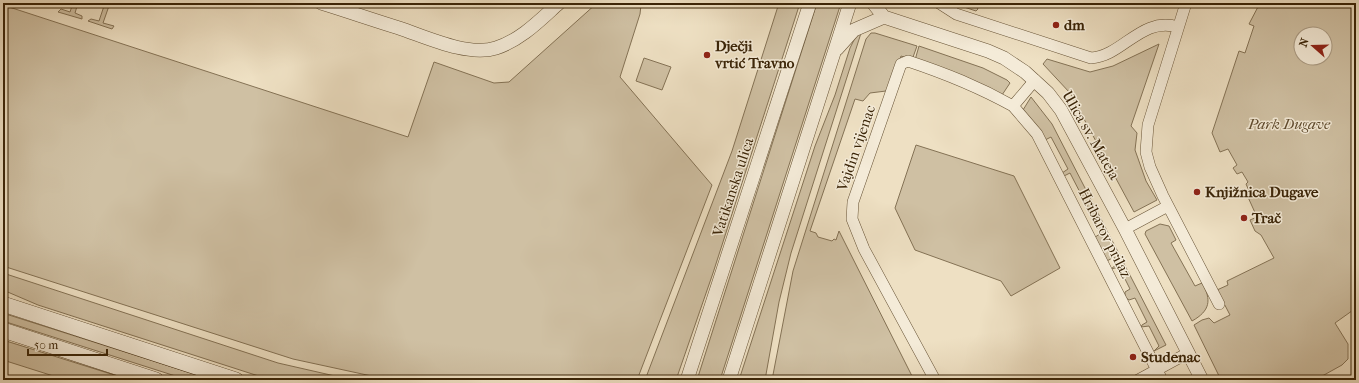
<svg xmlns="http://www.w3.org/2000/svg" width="1359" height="383" viewBox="0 0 1359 383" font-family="'IM FELL French Canon',serif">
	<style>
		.green { fill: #cfc0a3; stroke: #847255; fill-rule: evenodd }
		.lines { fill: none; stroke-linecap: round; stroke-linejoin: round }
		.minor-casing { stroke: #675336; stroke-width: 12 }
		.tertiary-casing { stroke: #675336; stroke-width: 14 }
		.secondary-casing { stroke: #3a2407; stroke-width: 16 }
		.minor { stroke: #f4ebd8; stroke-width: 11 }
		.tertiary { stroke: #f4ebd8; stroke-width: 13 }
		.secondary { stroke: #f4ebd8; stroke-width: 15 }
		.poi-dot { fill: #8f2418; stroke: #f4ebd8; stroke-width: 1.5 }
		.labels { text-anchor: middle; stroke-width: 3; stroke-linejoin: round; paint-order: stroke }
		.poi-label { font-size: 15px; font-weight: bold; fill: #3a2407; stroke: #f4ebd8; text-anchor: start }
		.park-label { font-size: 15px; font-style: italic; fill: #5f4b2e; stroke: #f4ebd8 }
		.street-label { font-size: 15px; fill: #3a2407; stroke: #f4ebd8 }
	</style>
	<rect width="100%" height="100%" fill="#eee0c3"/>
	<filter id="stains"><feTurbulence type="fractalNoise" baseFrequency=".005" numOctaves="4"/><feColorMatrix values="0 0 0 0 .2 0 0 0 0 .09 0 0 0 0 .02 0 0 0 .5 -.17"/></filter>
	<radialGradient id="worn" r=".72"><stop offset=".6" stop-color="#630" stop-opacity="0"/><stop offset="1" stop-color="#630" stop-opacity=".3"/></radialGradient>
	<path class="green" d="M73,3h5l-3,10 7,3v3l-24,-7 3,-3 9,3z
		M105,3h5l-7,20 11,3 -2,3 -24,-8 3,-2 8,2z
		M597,3h39l5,2 -1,9 -20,63 92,108 -75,195h-247l-97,-21 -290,-93v-261l405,132 26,-75 60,21 15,-1z
		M779,3h21l-87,270 -37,107h-31l87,-229z
		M817,3h24l-121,377h-23z
		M952,3h23l3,6 -2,2z
		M1260,3h96v305l-21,15 13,21v15l-6,6 -27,15h-94l-27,-55 8,-5 7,-2 5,5 16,-8 -13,-25 11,-5 -1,-4 47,-23 -13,-23 -6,-4 -5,-11 7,-3 -10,-22 3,-2 -4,-9 2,-2 -6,-10 -5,2 -4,-6 4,-3 -9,-16 -8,3 -8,-19 27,-82 6,2 9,-27 -5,-2zM1301,34h24v24h-24z
		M862,30l-71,223 -12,49 -14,78h-26l76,-234 20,-51 15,-47 6,-12z
		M871,33h4l42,13 -5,14 -11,-4 -9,30 -6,5 -16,2 -7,8 -8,-2 -45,132 6,2 2,4 14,4 2,-2 2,1 3,-9 75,149h-142l21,-109 73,-232z
		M1159,44l-28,82 6,7 -2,17 11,31 11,19 -23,12 -64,-119 -27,-29 4,-5 43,13 23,-6z
		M919,46l64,22 24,12 3,3 -8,12 -87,-35z
		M644,58l27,9 -9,23 -26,-9z
		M1031,97l21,27 114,221 -12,6 5,-5 -10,-20 -8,1 1,-2 5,-3 -12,-24 -6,2 -4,-3v-5l5,-3 -11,-22 -8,2 6,-5 -3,-7 -7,4 -13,-23 7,-5 -31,-60 -6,3 -2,-3 6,-4 -17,-32 -6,3 -22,-30z
		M916,145l98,31 46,92 -49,28 -10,-15 -86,-31 -20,-42z
		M1160,224l9,2 7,14 -5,3 24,43 7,-3c10,17 8,28 -10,38l-47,-87 1,-3z
		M3,273l275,90 57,13 -1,4h-63l-233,-75 -35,-15z
		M3,314l6,1 204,65h-25l-185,-59z
		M3,340l127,40h-64l-63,-20z"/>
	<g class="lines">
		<g class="minor-casing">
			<path id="minor" d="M939,3l17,11 135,44c32,-2 50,-42 87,-31
				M1186,3l-38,122 -2,27 4,15 13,29 56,108
				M1013,106l24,28 125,246
				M1125,229l43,-23
				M935,380l-71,-131 -12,-30 1,-17 48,-138 7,-3c39,13 69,25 105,45l22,-26
				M1138,380l50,-27"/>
		</g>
		<g class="tertiary-casing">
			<path id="tertiary" d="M321,3c26,8 52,17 78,25 27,9 69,29 97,20 25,-8 44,-28 63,-45
				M873,3l11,14
				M884,17l104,34 16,7 21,14 23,21 13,17 64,119 77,151
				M837,49l17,-19 30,-13
				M687,380l123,-377
				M729,380l121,-377"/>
		</g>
		<g class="secondary-casing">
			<path id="secondary" d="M3,304l233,76
				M3,330l153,50"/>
		</g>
		<use href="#minor" class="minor"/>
		<use href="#tertiary" class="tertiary"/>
		<use href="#secondary" class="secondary"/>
	</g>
	<g class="poi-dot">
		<circle cx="1056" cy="25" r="4"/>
		<circle cx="707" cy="55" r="4"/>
		<circle cx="1197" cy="192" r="4"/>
		<circle cx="1244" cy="218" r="4"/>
		<circle cx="1133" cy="357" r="4"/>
	</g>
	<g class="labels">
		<g class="poi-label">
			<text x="1064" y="30">dm</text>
			<text x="715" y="51">Dječji<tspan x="715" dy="17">vrtić Travno</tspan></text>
			<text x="1205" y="197">Knjižnica Dugave</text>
			<text x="1252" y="223">Trač</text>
			<text x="1141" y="362">Studenac</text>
		</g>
		<g class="park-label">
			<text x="1289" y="129">Park Dugave</text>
		</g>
		<g class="street-label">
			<text transform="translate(1091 135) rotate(60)" y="5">Ulica sv. Mateja</text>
			<text transform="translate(856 148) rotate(-71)" y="5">Vajdin vijenac</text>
			<text transform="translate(733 187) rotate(-72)" y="5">Vatikanska ulica</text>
			<text transform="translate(1105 233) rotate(63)" y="5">Hribarov prilaz</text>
		</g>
	</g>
	<rect width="1359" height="383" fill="none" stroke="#eee0c3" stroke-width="16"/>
	<rect x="4" y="4" width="1351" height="375" fill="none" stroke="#3a2407" stroke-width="2"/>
	<rect x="8" y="8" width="1343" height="367" fill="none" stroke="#3a2407"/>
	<g transform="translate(1313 46) rotate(290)"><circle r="19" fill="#f4ebd8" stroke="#aa9b84"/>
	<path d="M0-3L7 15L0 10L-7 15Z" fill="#8f2418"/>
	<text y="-6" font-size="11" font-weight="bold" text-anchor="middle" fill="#3a2407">N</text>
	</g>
	<path d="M28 349v6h79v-6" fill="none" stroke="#3a2407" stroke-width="2"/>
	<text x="34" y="349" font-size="12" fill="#3a2407" stroke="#f4ebd8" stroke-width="3" paint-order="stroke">50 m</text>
	<rect width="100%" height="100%" filter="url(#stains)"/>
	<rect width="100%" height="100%" fill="url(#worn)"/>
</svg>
